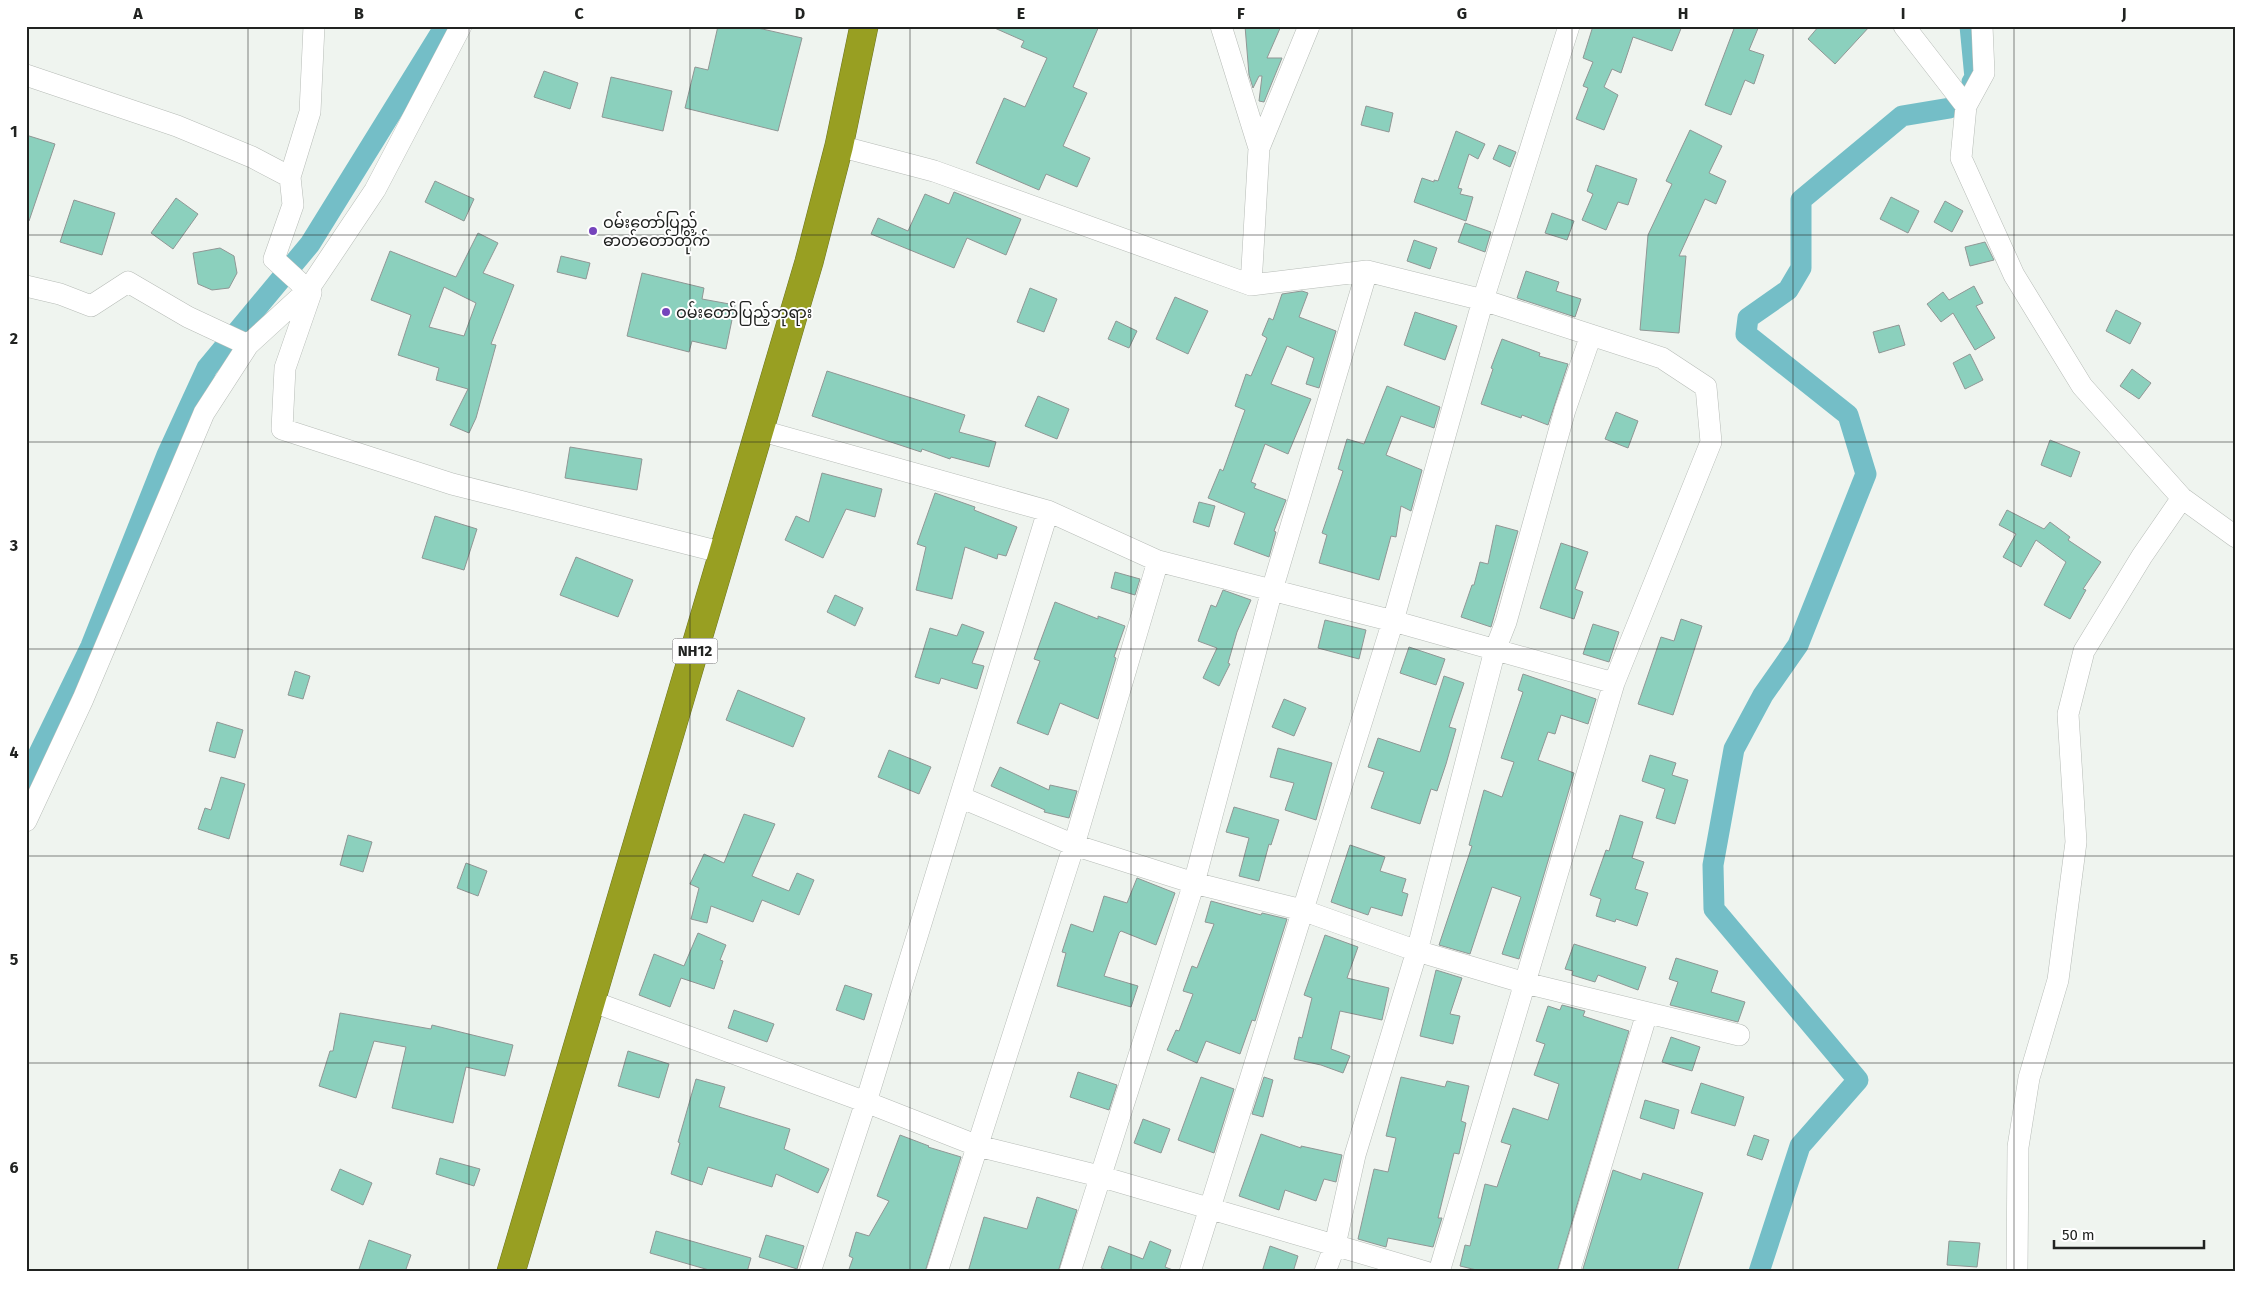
<svg xmlns="http://www.w3.org/2000/svg" width="2262" height="1298" viewBox="0 0 2262 1298" font-family="'Fira Sans','Noto Sans Myanmar',sans-serif">
	<style>
		.lines { fill: none; stroke-linecap: round; stroke-linejoin: round }
		.canal { stroke: #74bec7; stroke-width: 21 }
		.building { fill: #8bd0bd; stroke: #909795; fill-rule: evenodd }
		.minor-casing { stroke: #b7bcb7; stroke-width: 22 }
		.highway-casing { stroke: #6e7422; stroke-width: 29 }
		.minor { stroke: #fff; stroke-width: 21 }
		.highway { stroke: #989f22; stroke-width: 28 }
		.grid { fill: none; stroke: #212321; stroke-width: 1; stroke-opacity: 0.55 }
		.poi-dot { fill: #7544bc; stroke: #fff; stroke-width: 2 }
		.labels { text-anchor: middle; stroke-width: 4; stroke-linejoin: round; paint-order: stroke }
		.shield { fill: #fff; stroke: #646564; stroke-width: 1 }
		.shield-label { font-size: 15px; font-weight: bold; fill: #212321 }
		.poi-label { font-size: 16px; fill: #212321; stroke: #fff; text-anchor: start }
		.neatline { fill: none; stroke: #212321; stroke-width: 2 }
		.grid-label { font-size: 16px; text-anchor: middle; font-weight: bold; fill: #212321 }
	</style>
	<rect width="100%" height="100%" fill="#eff4ef"/>
	<g class="lines">
		<path class="canal" d="M1970,26l5,52 -3,4
			M26,780l65,-134 76,-191 40,-87 103,-124 135,-218
			M1759,1272l41,-126 58,-66 -144,-171 -1,-44 21,-116 29,-54 35,-50 68,-171 -18,-59 -102,-81 2,-16 40,-28 13,-22v-68l101,-84 48,-8"/>
	</g>
	<path class="building" d="M718,26h31l53,12 -24,93 -93,-23 10,-41 13,3z
		M990,26h109l-26,61 14,6 -24,53 27,12 -13,29 -31,-13 -7,16 -63,-27 28,-65 21,9 22,-49 -26,-11 3,-6z
		M1245,26h36l-14,32h15l-18,44 -5,-1 3,-25h-3l-6,12 -4,-13z
		M1593,26h89l-10,25 -39,-14 -12,36 -9,-4 -8,18 14,8 -14,35 -28,-11 12,-31 -5,-2 10,-24 -10,-4z
		M1735,26h24l-10,24 15,5 -10,29 -9,-4 -14,35 -26,-10z
		M1819,26h51l-35,38 -27,-25z
		M544,71l34,12 -8,26 -36,-12z
		M611,77l61,14 -9,40 -61,-14z
		M1366,106l27,7 -4,19 -28,-7z
		M1690,130l32,16 -13,27 17,8 -10,23 -11,-5 -26,57h7l-7,77 -39,-3 8,-95 24,-51 -6,-3z
		M1456,131l29,13 -7,15 -9,-5 -11,34 4,1 -2,5 13,3 -7,24 -52,-19 8,-24 12,4v-2l4,1z
		M26,135l29,9 -26,77h-3z
		M1499,145l17,7 -6,15 -17,-8z
		M1596,165l41,14 -9,26 -10,-3 -12,28 -24,-10 11,-26 -6,-3z
		M435,181l39,18 -10,22 -39,-19z
		M954,192l67,27 -15,36 -39,-17 -13,30 -83,-34 7,-16 30,13 17,-37 24,10z
		M1891,197l28,14 -11,22 -28,-14z
		M176,198l22,16 -25,35 -22,-16z
		M74,200l41,13 -13,42 -42,-13z
		M1945,201l18,10 -11,21 -18,-10z
		M1552,213l22,8 -7,19 -22,-7z
		M1465,223l26,9 -6,20 -27,-10z
		M478,233l20,10 -15,30 31,12 -23,59 5,1 -20,73 -7,15 -19,-8 18,-36 -32,-9 3,-12 -41,-13 13,-40 -40,-15 19,-49 66,26zM444,287l32,16 -12,33 -35,-9z
		M1414,240l23,8 -7,21 -23,-8z
		M1985,242l9,18 -24,6 -5,-19z
		M220,248l14,8 3,17 -8,15 -17,2 -14,-6 -5,-31z
		M561,256l29,7 -4,16 -29,-7z
		M1526,271l33,11 -3,9 25,8 -6,18 -58,-19z
		M642,273l62,15 -2,11 33,6 -9,44 -34,-8 -3,11 -62,-16z
		M1974,286l9,17 -7,3 19,32 -20,12 -22,-37 -12,9 -14,-18 16,-12 6,8z
		M1030,288l27,11 -13,33 -27,-10z
		M1302,291l6,2 -9,24 37,14 -17,57 -13,-4 8,-26 -27,-12 -16,38 40,15 -23,55 -23,-10 -14,38 5,2 -2,4 32,12 -12,31 2,1 -7,25 -35,-13 11,-31 -37,-15 12,-29 3,2 22,-61 -10,-4 11,-32 5,2 16,-38 -5,-3 7,-17 4,2 9,-26z
		M1175,297l33,14 -20,43 -32,-15z
		M2116,310l25,13 -11,21 -24,-13z
		M1415,312l42,14 -12,34 -41,-15z
		M1116,321l21,10 -8,17 -21,-9z
		M1899,325l6,20 -26,8 -6,-21z
		M1502,339l38,14 -1,3 29,8 -20,61 -26,-10 -1,3 -40,-14 12,-35 -2,-1z
		M1970,354l13,26 -18,9 -12,-26z
		M2132,369l19,14 -12,16 -19,-13z
		M827,371l138,44 -6,17 37,10 -7,25 -38,-10 -1,2 -28,-10 -1,3 -109,-36z
		M1387,386l53,21 -6,21 -33,-12 -15,39 36,15 -11,41 -10,-5 -5,31 -5,-1 -12,44 -60,-17 8,-28 -5,-2 21,-62 -5,-2 9,-30 17,5z
		M1038,396l31,13 -12,30 -32,-13z
		M1616,412l22,9 -10,27 -23,-9z
		M2050,440l30,12 -9,25 -30,-12z
		M570,447l72,12 -5,31 -72,-12z
		M822,473l60,16 -7,28 -29,-8 -23,49 -38,-18 11,-24 13,6z
		M935,493l40,14 -1,3 43,17 -11,29 -8,-2 -1,5 -32,-12 -13,52 -36,-9 10,-43 -9,-3z
		M1199,502l16,4 -6,21 -16,-5z
		M2007,510l37,19 6,-7 20,15 -2,3 33,22 -18,27 3,1 -16,29 -26,-14 22,-43 -30,-22 -15,27 -18,-10 13,-23 -17,-9z
		M435,516l42,13 -13,41 -42,-12z
		M1496,525l22,6 -27,96 -30,-10 11,-32h2l6,-23 8,2z
		M1561,543l27,9 -13,37 8,3 -9,27 -34,-11z
		M576,557l57,23 -15,37 -58,-22z
		M1115,572l25,7 -5,16 -24,-7z
		M1223,590l28,10 -14,32 -9,31 2,1 -11,22 -16,-8 14,-30 -19,-7 13,-36 5,2z
		M835,595l28,13 -8,18 -28,-14z
		M1055,602l43,17v-3l27,10 -11,31 2,1 -18,61 -38,-16 -12,32 -31,-12 23,-62 -6,-2z
		M1681,619l21,7 -29,89 -35,-11 23,-67 13,4z
		M1325,620l41,10 -7,29 -41,-11z
		M962,624l22,8 -12,31 12,3 -7,23 -36,-11 -2,6 -24,-7 15,-49 27,8z
		M1593,624l26,8 -10,30 -26,-8z
		M1409,647l36,12 -9,26 -36,-12z
		M295,671l15,5 -7,23 -15,-4z
		M1523,674l73,25 -8,25 -27,-9 -6,19 -7,-2 -10,28 36,13 -55,186 -17,-5 19,-57 -29,-10 -22,67 -31,-9 33,-99 -3,-1 15,-55 18,7 12,-35 -13,-4 22,-66 -5,-2z
		M1444,676l20,7 -15,44 7,2 -10,35 -9,27 -6,-2 -11,35 -49,-16 13,-36 -16,-5 10,-29 42,14z
		M738,690l67,28 -12,29 -67,-27z
		M1284,699l22,9 -12,28 -22,-9z
		M217,722l26,8 -8,28 -26,-7z
		M1278,748l54,15 -16,57 -31,-10 9,-27 -24,-6z
		M889,750l42,17 -12,27 -41,-17z
		M1650,755l26,8 -4,12 16,5 -13,44 -19,-6 9,-29 -23,-8z
		M1000,767l49,23 1,-5 27,6 -8,27 -25,-6 1,-2 -54,-24z
		M221,777l24,7 -16,55 -31,-10 7,-21 6,2z
		M1234,807l45,13 -8,25 -2,-1 -10,37 -20,-5 10,-38 -23,-6z
		M744,814l31,10 -23,52 37,15 8,-18 17,7 -15,35 -37,-15 -9,22 -42,-16 -4,17 -16,-4 8,-31 -9,-4 14,-30 20,9z
		M1620,815l23,7 -11,36 12,4 -9,27 13,4 -11,33 -21,-7 -1,3 -19,-6 5,-17 -11,-4 16,-45 3,1z
		M348,835l24,7 -9,30 -23,-7z
		M1350,845l35,12 -5,14 26,8 -4,13 6,2 -6,22 -31,-9 -3,8 -37,-13z
		M466,863l21,8 -9,25 -21,-8z
		M1137,878l38,15 -19,52 -35,-14 -2,2 -15,43 34,10 -7,21 -74,-21 9,-33 -4,-1 9,-28 22,8 11,-36 23,7z
		M1211,901l50,14 1,-2 25,6 -32,102 -3,-1 -12,34 -34,-13 -9,22 -30,-13 9,-20 3,1 14,-37 -10,-3 9,-25 5,2 17,-44 -9,-2z
		M698,933l28,12 -6,15 3,1 -9,28 -33,-11 -11,29 -31,-12 15,-41 30,12z
		M1325,935l33,12 -11,31 42,10 -7,32 -42,-9 -9,38 19,7 -7,17 -22,-8 -27,-6 5,-22 3,1 10,-40 -8,-3z
		M1574,944l72,23 -8,23 -40,-15 -3,7 -23,-7 1,-4 -8,-2z
		M1676,958l42,13 -7,21 34,10 -7,20 -68,-17 8,-23 -9,-3z
		M1436,970l26,8 -12,36 10,2 -7,28 -33,-8z
		M845,985l27,9 -8,26 -28,-10z
		M1562,1005l23,6 -2,5 46,15 -72,241h-72l-25,-6 5,-21 5,1 15,-62 12,3 14,-42 -10,-3 12,-34 35,12 11,-36 -25,-9 11,-31 -9,-3 12,-35 12,4z
		M734,1010l40,14 -7,18 -39,-14z
		M340,1013l91,16 1,-4 81,20 -8,31 -39,-9 -13,56 -61,-15 14,-61 -32,-6 -18,57 -37,-12 11,-35h3z
		M1671,1037l29,10 -8,24 -30,-9z
		M628,1051l41,13 -10,34 -41,-12z
		M1078,1072l39,13 -8,25 -39,-13z
		M1201,1077l33,12 -20,64 -36,-13z
		M1264,1077l9,3 -10,37 -11,-3z
		M1401,1077l44,10 2,-6 22,5 -8,35 5,2 -7,31 -5,-1 -16,65h4l-9,29 -45,-9 -2,9 -28,-8 16,-70 14,3 8,-34 -10,-2z
		M696,1079l29,8 -6,20 71,22 -6,20 45,20 -11,24 -42,-19 -4,13 -64,-20 -6,18 -31,-11 9,-31 -2,-1z
		M1701,1083l43,14 -9,29 -44,-13z
		M1645,1100l34,10 -5,19 -34,-11z
		M1143,1119l27,10 -9,24 -27,-10z
		M1261,1134l40,14v-2l41,9 -6,27 -12,-3 -8,22 -31,-11 -6,20 -40,-14z
		M900,1135l29,11 -1,1 33,10 -36,115h-77l5,-14 -4,-2 7,-24 13,4 20,-35 -12,-5z
		M1754,1135l15,5 -7,20 -15,-5z
		M440,1158l40,11 -6,17 -38,-12z
		M340,1169l32,14 -9,22 -32,-15z
		M1613,1170l28,10 2,-7 60,20 -26,79h-95z
		M1037,1197l40,13 -19,62h-90l16,-55 43,12z
		M656,1231l95,27 -4,14h-31l-66,-19z
		M766,1235l38,11 -7,23 -38,-12z
		M369,1240l42,15 -6,17h-47z
		M1150,1241l21,9 -6,17 8,3v2h-62l-10,-4 8,-22 34,13z
		M1949,1241l31,2 -3,24 -30,-2z
		M1270,1246l28,10 -5,16h-31z"/>
	<g class="lines">
		<g class="minor-casing">
			<path id="minor" d="M1221,26l38,122
				M1904,26l62,80
				M1982,26l2,47 -18,33 -5,52 53,117 68,111 100,112 54,39
				M26,75l151,51 75,31 38,20 3,28 -19,54 37,34 -26,75 -3,61 170,55 272,69
				M839,146l95,25 317,114 116,-14 116,29 179,58 44,29 5,55 -97,241 -175,589
				M290,177l20,-65 4,-86
				M1251,285l8,-137 50,-122
				M26,286l34,8 31,12 37,-24 60,35 60,28
				M759,430l289,81 110,50 235,60 221,62
				M960,797l114,48 120,38 108,27 115,41 108,32 214,52
				M26,821l57,-122 121,-286 44,-68 60,-55 67,-100 86,-164
				M591,1001l275,101 112,44 121,30 327,96
				M810,1272l56,-170 182,-591
				M937,1272l137,-427 84,-284
				M1070,1272l124,-389 78,-293 95,-319
				M1190,1272l203,-651 90,-321 86,-274
				M1325,1272l10,-27 20,-90 62,-204 78,-301 11,-28 59,-212 26,-75
				M1569,1272l78,-259
				M2017,1272l1,-125 11,-69 29,-98 18,-138 -8,-128 16,-63 58,-95 40,-58"/>
		</g>
		<g class="highway-casing">
			<path id="highway" d="M511,1272l298,-1010 30,-116 25,-120"/>
		</g>
		<use href="#minor" class="minor"/>
		<use href="#highway" class="highway"/>
	</g>
	<path class="grid" d="M248,26v1246M469,26v1246M690,26v1246M910,26v1246M1131,26v1246M1352,26v1246M1572,26v1246M1793,26v1246M2014,26v1246M26,235h2210M26,442h2210M26,649h2210M26,856h2210M26,1063h2210"/>
	<g class="poi-dot">
		<circle cx="593" cy="231" r="5"/>
		<circle cx="666" cy="312" r="5"/>
	</g>
	<g class="labels">
		<rect class="shield" x="672.5" y="638.5" width="45" height="25" rx="4"/>
		<g class="shield-label">
			<text x="695" y="656">NH12</text>
		</g>
		<g class="poi-label">
			<text x="603" y="228">ဝမ်းတော်ပြည့်<tspan x="603" dy="18">ဓာတ်တော်တိုက်</tspan></text>
			<text x="676" y="318">ဝမ်းတော်ပြည့်ဘုရား</text>
		</g>
	</g>
	<rect width="2262" height="1298" fill="none" stroke="#ffffff" stroke-width="55"/>
	<path d="M2054 1240v8h150v-8" fill="none" stroke="#212321" stroke-width="2.5"/>
	<text x="2062" y="1240" font-size="15" fill="#212321" stroke="#ffffff" stroke-width="4" paint-order="stroke">50 m</text>
	<rect x="28" y="28" width="2206" height="1242" class="neatline"/>
	<g class="grid-label">
		<text x="138" y="19">A</text>
		<text x="359" y="19">B</text>
		<text x="579" y="19">C</text>
		<text x="800" y="19">D</text>
		<text x="1021" y="19">E</text>
		<text x="1241" y="19">F</text>
		<text x="1462" y="19">G</text>
		<text x="1683" y="19">H</text>
		<text x="1903" y="19">I</text>
		<text x="2124" y="19">J</text>
		<text x="14" y="137">1</text>
		<text x="14" y="344">2</text>
		<text x="14" y="551">3</text>
		<text x="14" y="758">4</text>
		<text x="14" y="965">5</text>
		<text x="14" y="1173">6</text>
	</g>
</svg>
